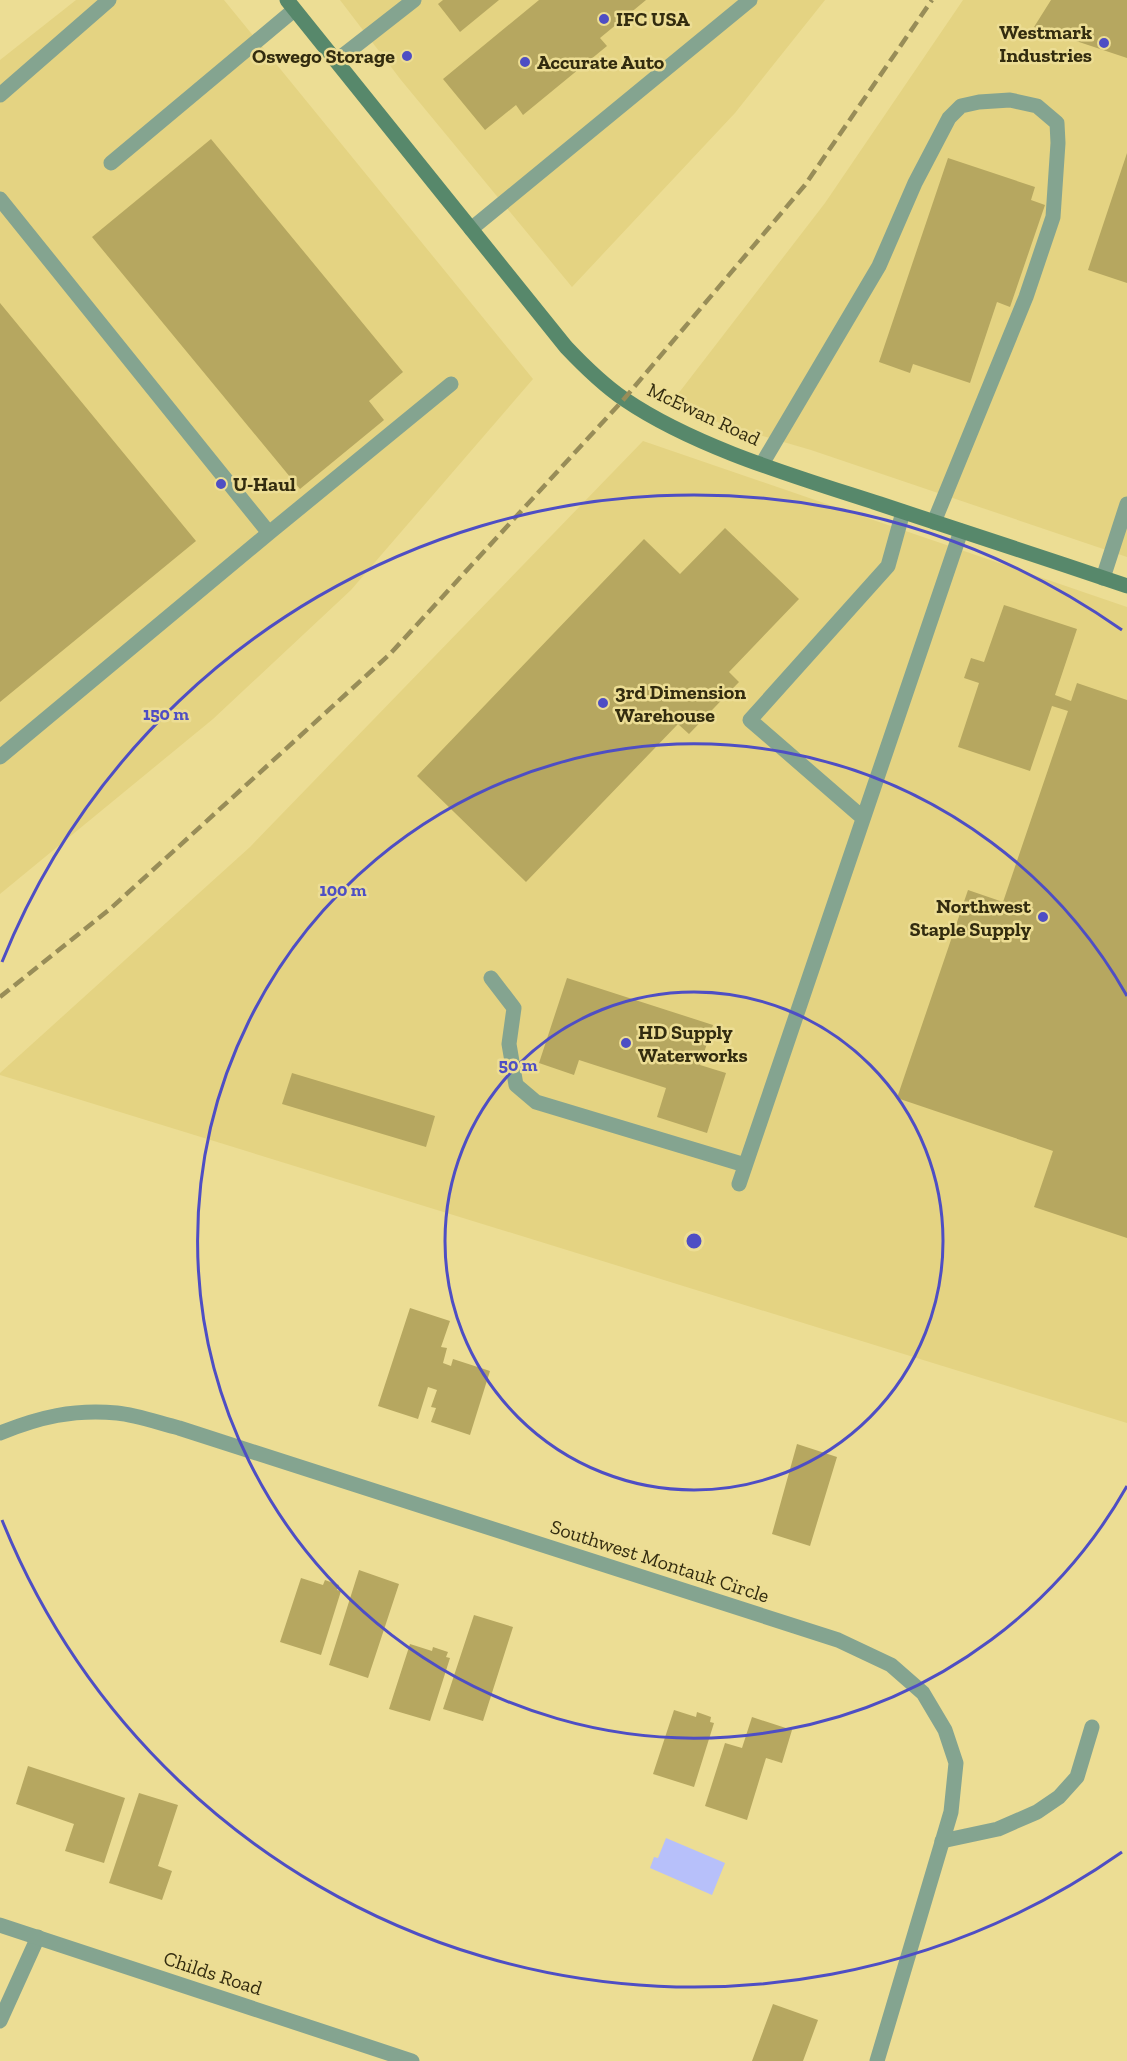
<svg xmlns="http://www.w3.org/2000/svg" width="1127" height="2061" viewBox="0 0 1127 2061" font-family="'Zilla Slab',serif">
	<style>
		.built { fill: #e4d382 }
		.water { fill: #b7c0fa }
		.building { fill: #b6a760 }
		.lines { fill: none; stroke-linecap: round; stroke-linejoin: round }
		.lane { stroke: #84a490; stroke-width: 15 }
		.street { stroke: #84a490; stroke-width: 15 }
		.secondary { stroke: #57886b; stroke-width: 15 }
		.rail { stroke: #988d58; stroke-width: 4.5; stroke-dasharray: 12 6; stroke-linecap: butt }
		.ring { fill: none; stroke: #4e4ec4; stroke-width: 3 }
		.poi-dot { fill: #4e4ec4; stroke: #ecdd94; stroke-width: 2 }
		.labels { text-anchor: middle; stroke-width: 5; stroke-linejoin: round; paint-order: stroke }
		.poi-label { font-size: 20px; font-weight: bold; fill: #332c0f; stroke: #ecdd94; text-anchor: start }
		.street-label { font-size: 20px; fill: #332c0f; stroke: #ecdd94 }
		.centre { fill: #4e4ec4; stroke: #ecdd94; stroke-width: 3 }
		.ring-label { font-size: 18px; text-anchor: middle; font-weight: bold; fill: #4e4ec4; stroke: #ecdd94; stroke-width: 5; stroke-linejoin: round; paint-order: stroke }
	</style>
	<rect width="100%" height="100%" fill="#ecdd94"/>
	<path class="built" d="M76,0h148l309,379 -182,211 -138,129 -213,175v-834z
		M340,0h485l-90,113 -163,174 -171,-207z
		M963,0h164v557l-316,-107 -89,-26 -51,-21 154,-200z
		M643,441l484,166v816l-1127,-348v-2l250,-226z"/>
	<path class="water" d="M666,1838l59,25 -13,32 -62,-27 4,-11 4,1z"/>
	<path class="building" d="M443,0h56l-39,32 -22,-28z
		M539,0h107l-46,38 7,8 -84,69 -7,-10 -31,25 -42,-51z
		M1051,0h76v58l-93,-31z
		M211,139l192,233 -34,29 15,19 -84,69 -208,-252z
		M1127,153v130l-39,-13z
		M948,158l87,29 -4,13 14,5 -35,102 -13,-5 -27,81 -57,-19 -3,9 -31,-11z
		M0,303l196,238 -196,161z
		M725,528l74,71 -70,73 10,10 -50,52 -11,-10 -152,158 -109,-106 227,-237 36,35z
		M1004,605l73,24 -22,66 16,6 6,-18 50,17v538l-93,-31 19,-56 -156,-53 71,-208 35,12 65,-191 -16,-5 -22,65 -72,-24 21,-64 -15,-5 7,-20 13,4z
		M567,978l146,47 -13,40 26,8 -19,60 -50,-16 9,-29 -87,-28 -5,15 -35,-12z
		M292,1073l143,43 -9,31 -144,-43z
		M410,1308l40,13 -9,26 6,1 -4,15 8,3 2,-7 37,12 -20,64 -39,-13 5,-14 -5,-1 6,-17 -9,-3 -10,32 -40,-13z
		M797,1444l40,13 -27,89 -38,-12z
		M359,1570l40,14 -31,94 -39,-13z
		M301,1578l22,7 2,-5 14,5 -2,5 4,1 -20,64 -41,-13z
		M474,1615l39,12 -30,94 -40,-12z
		M410,1644l22,7 1,-4 15,5 -2,5 4,1 -20,63 -41,-12z
		M674,1710l22,7 1,-5 14,5 -1,5 4,1 -20,64 -41,-13z
		M752,1717l40,13 -10,33 -16,-5 -19,62 -42,-14 20,-63 17,5z
		M28,1766l97,32 -21,65 -39,-12 9,-27 -58,-20z
		M139,1793l39,12 -20,61 14,5 -10,29 -53,-17z
		M773,2004l45,16 -15,41h-51z"/>
	<g class="lines">
		<path class="lane" d="M336,61l78,-61
			M0,95l109,-95
			M111,163l183,-153
			M0,199l269,334 -269,224
			M471,229l279,-229
			M762,464l117,-198 36,-83 34,-65 12,-12 18,-4 31,-2 27,6 20,17 1,20 -5,74 -27,80 -92,225
			M269,533l182,-149
			M1103,578l24,-74
			M863,818l-113,-98 138,-154 15,-54
			M491,978l23,30 -5,36 7,41 20,17 209,63
			M739,1184l222,-653
			M942,1841l56,-12 39,-17 22,-15 18,-20 15,-50
			M0,2021l38,-84"/>
		<path class="street" d="M0,1433c40,-16 73,-24 117,-20 20,2 42,10 62,15l659,212 53,25 32,28 22,37 11,33 -5,49 -74,249
			M0,1925l412,136"/>
		<path class="secondary" d="M287,0l279,347c18,19 36,37 58,52 72,49 173,78 256,105 83,27 165,54 247,82"/>
		<path class="rail" d="M0,997l110,-88 280,-255 234,-255 181,-214 127,-185"/>
	</g>
	<g class="ring">
		<circle cx="694" cy="1241" r="249"/>
		<path d="M1127 1486A497 497 0 1 1 1127 996"/>
		<path d="M1122 1852A746 746 0 0 1 2 1520M2 962A746 746 0 0 1 1122 630"/>
	</g>
	<g class="poi-dot">
		<circle cx="604" cy="19" r="6"/>
		<circle cx="1104" cy="43" r="6"/>
		<circle cx="407" cy="56" r="6"/>
		<circle cx="525" cy="62" r="6"/>
		<circle cx="221" cy="484" r="6"/>
		<circle cx="603" cy="703" r="6"/>
		<circle cx="1043" cy="917" r="6"/>
		<circle cx="626" cy="1043" r="6"/>
	</g>
	<g class="labels">
		<g class="poi-label">
			<text x="616" y="26">IFC USA</text>
			<text x="1092" y="39" text-anchor="end">Westmark<tspan x="1092" dy="23">Industries</tspan></text>
			<text x="395" y="63" text-anchor="end">Oswego Storage</text>
			<text x="537" y="69">Accurate Auto</text>
			<text x="233" y="491">U-Haul</text>
			<text x="615" y="699">3rd Dimension<tspan x="615" dy="23">Warehouse</tspan></text>
			<text x="1031" y="913" text-anchor="end">Northwest<tspan x="1031" dy="23">Staple Supply</tspan></text>
			<text x="638" y="1039">HD Supply<tspan x="638" dy="23">Waterworks</tspan></text>
		</g>
		<g class="street-label">
			<text transform="translate(704 414) rotate(25)" y="7">McEwan Road</text>
			<text transform="translate(660 1561) rotate(18)" y="7">Southwest Montauk Circle</text>
			<text transform="translate(213 1973) rotate(18)" y="7">Childs Road</text>
		</g>
	</g>
	<circle cx="694" cy="1241" r="9" class="centre"/>
	<g class="ring-label">
		<text x="166" y="720">150 m</text>
		<text x="343" y="896">100 m</text>
		<text x="518" y="1071">50 m</text>
	</g>
</svg>
